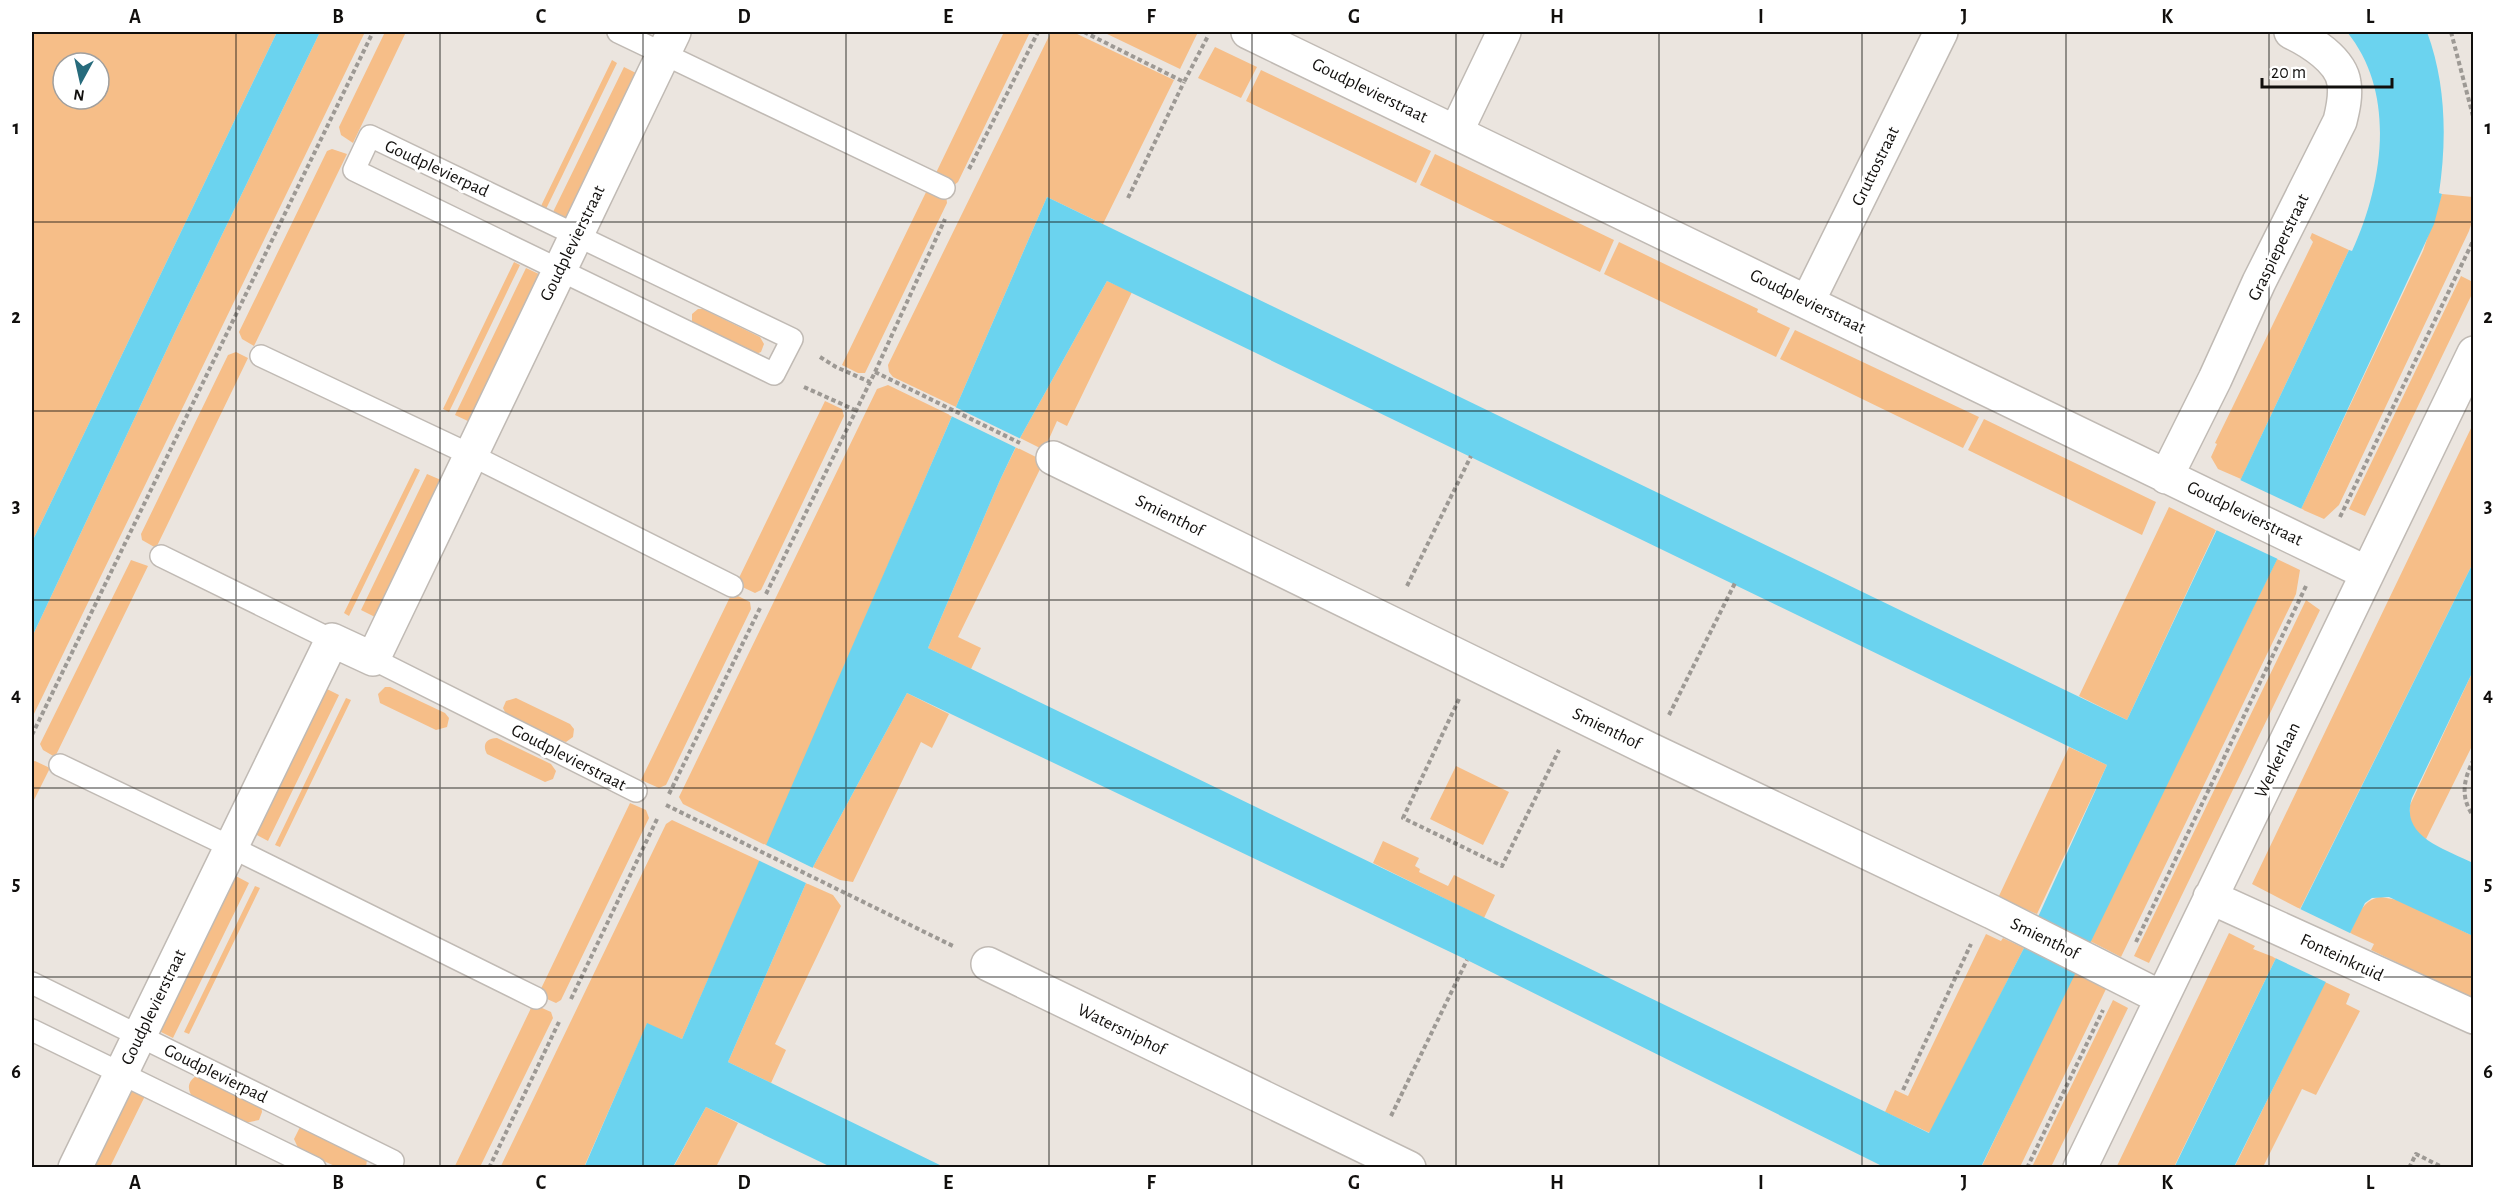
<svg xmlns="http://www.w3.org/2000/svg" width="2505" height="1199" viewBox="0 0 2505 1199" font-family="'Alegreya Sans',sans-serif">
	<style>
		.green { fill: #f6be88; fill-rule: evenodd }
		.water { fill: #6bd3ef; fill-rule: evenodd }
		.pier { fill: #ebe5df }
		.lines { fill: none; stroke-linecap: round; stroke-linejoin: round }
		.lane-casing { stroke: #c0bab4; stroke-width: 24 }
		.street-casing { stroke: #c0bab4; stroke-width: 36 }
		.path { stroke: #9d9994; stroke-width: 4; stroke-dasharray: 4.5 3; stroke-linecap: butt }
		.lane { stroke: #fff; stroke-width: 21 }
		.street { stroke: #fff; stroke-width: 33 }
		.grid { fill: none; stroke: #110f0d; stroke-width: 1.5; stroke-opacity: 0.55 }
		.labels { text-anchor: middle; stroke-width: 6; stroke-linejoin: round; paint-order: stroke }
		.street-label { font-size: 18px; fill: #110f0d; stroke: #fff }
		.neatline { fill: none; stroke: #110f0d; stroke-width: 2 }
		.grid-label { font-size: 20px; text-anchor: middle; font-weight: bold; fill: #110f0d }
	</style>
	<rect width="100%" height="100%" fill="#ebe5df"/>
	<path class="green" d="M32,32h245l-245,510zM63,63h36v36h-36z
		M320,32h45l-333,686v-81l143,-305z
		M385,32h21l-53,111 -12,-8 -2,-8z
		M1004,32h26l-72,150 -5,4 -19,-9z
		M1051,32h22l101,48 -71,144 -56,-27 -91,210 -63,-30 -4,-5 -1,-7z
		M1103,32h95l-18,37z
		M1215,47l42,20 -16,31 -43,-20z
		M612,60l5,3 -71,146 -5,-3z
		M624,67l14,7 -71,146 -14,-8z
		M1261,70l170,81 -15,32 -170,-82z
		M332,149l15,5 -93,192 -12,-7 -3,-7 88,-181z
		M1435,154l179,86 -14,32 -180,-87z
		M929,186l17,9 1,8 -82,170h-7l-16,-8z
		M2442,194l31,3 1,18 -5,16 -130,274 -15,14 -23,-10 122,-258z
		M2312,233l37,17 -108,229 -23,-10 -7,-12 6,-13 -2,-1 98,-201 -3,-4z
		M1619,242l139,67 -1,3 33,16 -14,29 -172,-83z
		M514,262l6,3 -71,147 -6,-3z
		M526,268l15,7 -71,147 -15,-7z
		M2461,276l12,6v10l-108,224 -16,-7z
		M1107,281l25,11 -65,134 -10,-5 -13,29 -24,-12z
		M703,309l57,28 4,7 -3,8 -5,2 -64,-31v-9l6,-5z
		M1795,330l184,87 -16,31 -183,-89z
		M236,352l12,6 -92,190 -14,-8 -1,-6 87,-179z
		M888,385l64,31 -185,430 -84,-42 -4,-7 198,-408z
		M825,401l17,8 2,7 -83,174 -6,3 -19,-9z
		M1984,419l172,83 -14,33 -174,-85z
		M2473,424v139l-173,346 -48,-25z
		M1016,447l28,14 -86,176 23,11 -10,21 -43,-21 72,-168z
		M415,468l5,2 -71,146 -5,-3z
		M427,474l14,6 -66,137 -14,-7z
		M2169,507l47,23 -89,190 -48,-24z
		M2277,559l23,11 -4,24 -175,363 -31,-16z
		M131,560l17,6 -93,191 -12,-7 -3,-6z
		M732,593l18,9 1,7 -85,176 -7,3 -18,-8z
		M2306,600l14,10 -171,353 -15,-7z
		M2473,671v73l-47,95c-13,-8 -18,-19 -16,-34z
		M385,687h5l55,26 4,5 -2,9 -11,3 -56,-27 -2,-9z
		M325,688l14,7 -71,146 -13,-7z
		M907,693l42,21 -17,34 -11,-6 -68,140 -13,-2 -27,-13z
		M346,698l5,2 -71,147 -5,-2z
		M516,698l54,26 4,5 -1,8 -7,5 -4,-1 -56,-27 -3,-6 3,-7z
		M497,738l54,26 5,7 -3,8 -8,3 -58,-28c-5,-9 -1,-16 10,-16z
		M2069,747l38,18 -70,149 -39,-16z
		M35,761l15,7 -18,36v-42z
		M1456,766l53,26 -26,53 -53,-26z
		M630,803l16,7 3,8 -88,182 -5,3 -18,-8z
		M672,820l88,41 -78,178 -35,-15 -63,143 -84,1 166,-344z
		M1383,841l36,17 -4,8 5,3 -1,3 29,14 6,-11 41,20 -11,23 -111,-55z
		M234,875l15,8 -76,155 -14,-7z
		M806,883l27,12 8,11 -66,138 11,6 -15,33 -43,-21z
		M255,886l5,2 -71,146 -5,-2z
		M2381,897l17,3 75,36v63l-102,-49 3,-6 -24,-11c8,-16 12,-34 31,-36z
		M2229,933l26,13 -2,3 23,9 -102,209 -58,1z
		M1986,934l15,7 2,-3 21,10 -94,185 -45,-21 10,-22 13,6z
		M2076,969l25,14 -2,3 7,3 -86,178 -39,1z
		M2325,982l25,12 -4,10 14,7 -44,84 -14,-6 -39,78 -29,1z
		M2113,1000l15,8 -77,159h-19z
		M533,1004l18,8 2,6 -73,149 -26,1z
		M198,1075l63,30 1,7 -3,8 -14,3 -53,-27c-6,-9 -3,-16 6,-21z
		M131,1090l14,6 -35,71 -17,1z
		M706,1107l32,16 -22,44 -43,1z
		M300,1127l67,33 -1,7h-29l-38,-17 -5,-11z"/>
	<path class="water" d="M277,32h43l-145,300 -143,305v-95z
		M2347,32h80c19,51 20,107 12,161l3,1 -8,30 -145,311 -308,632h-97l-417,-207 -560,-267 -94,174 -85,195 216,105h-113l-125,-60 -33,60 -89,1 63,-145 35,16 365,-842 1080,523 222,-470 3,1c31,-67 45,-158 -5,-219zM1107,281l1000,484 -83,183 -95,185 -1001,-485 72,-168 20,-42z
		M2473,563v108l-61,127c-13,39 34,51 61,65v73l-84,-39 -17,1 -7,5 -131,264 -60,1 102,-210z"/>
	<path class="pier" d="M953,406l70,34 -4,9 -70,-34z
		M2238,479l66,31 -24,50 -66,-31z
		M764,844l51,25 -7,15 -50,-24z
		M2298,908l54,26 -24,49 -55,-26z"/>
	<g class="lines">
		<g class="lane-casing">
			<path id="lane" d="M618,32l326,156
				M370,136l422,203 -18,35 -420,-204z
				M261,356l210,99 261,131
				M161,556l171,84
				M373,659l263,132
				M60,765l171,82 305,151
				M32,983l361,178 -3,7
				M32,1030l283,138"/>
		</g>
		<g class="street-casing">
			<path id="street" d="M1248,32l1119,541
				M1456,132l48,-100
				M1808,301l133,-269
				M1053,458l598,292 341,162 170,86
				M2166,477l49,-98 44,-97 81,-161c3,-12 6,-25 4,-38 -3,-23 -34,-42 -53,-51
				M2210,897l264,120
				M988,964l421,204
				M75,1168l257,-528 41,19 301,-627
				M2080,1168l394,-815"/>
		</g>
		<path class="path" d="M1084,32l100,50 24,-46
			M2451,32l23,88
			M969,169l69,-137
			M1128,198l56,-116
			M820,357l16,10 34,15
			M875,372l145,71
			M804,387l51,23
			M2340,517l134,-278
			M1407,586l64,-130
			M766,594l109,-222 70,-153
			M1459,699l-56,119 99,48 57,-116
			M1669,715l66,-132
			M32,735l341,-703
			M2474,759c-11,21 -14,39 0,58
			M669,794l92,-188
			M666,805l289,142
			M2136,942l170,-356
			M571,999l87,-182
			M1903,1090l68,-146
			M1391,1116l76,-156
			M489,1168l70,-146
			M2027,1168l76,-158
			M2409,1168l7,-14 28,14"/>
		<use href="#lane" class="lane"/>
		<use href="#street" class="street"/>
	</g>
	<path class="grid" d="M236,32v1136M440,32v1136M643,32v1136M846,32v1136M1049,32v1136M1252,32v1136M1456,32v1136M1659,32v1136M1862,32v1136M2066,32v1136M2269,32v1136M32,222h2442M32,411h2442M32,600h2442M32,788h2442M32,977h2442"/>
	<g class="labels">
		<g class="street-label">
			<text transform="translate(1370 90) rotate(26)" y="6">Goudplevierstraat</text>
			<text transform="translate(1875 166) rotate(-64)" y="6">Gruttostraat</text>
			<text transform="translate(437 168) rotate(25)" y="6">Goudplevierpad</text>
			<text transform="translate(572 243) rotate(-64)" y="6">Goudplevierstraat</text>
			<text transform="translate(2278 247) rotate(-64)" y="6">Graspieperstraat</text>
			<text transform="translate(1808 301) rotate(26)" y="6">Goudplevierstraat</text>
			<text transform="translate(2245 513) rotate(26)" y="6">Goudplevierstraat</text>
			<text transform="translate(1170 515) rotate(26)" y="6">Smienthof</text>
			<text transform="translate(1607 728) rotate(26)" y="6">Smienthof</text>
			<text transform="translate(569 757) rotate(27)" y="6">Goudplevierstraat</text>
			<text transform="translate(2277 760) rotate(-64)" y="6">Werkerlaan</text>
			<text transform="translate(2045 938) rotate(26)" y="6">Smienthof</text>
			<text transform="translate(2342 957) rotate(25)" y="6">Fonteinkruid</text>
			<text transform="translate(153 1007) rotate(-64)" y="6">Goudplevierstraat</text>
			<text transform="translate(1122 1029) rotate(26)" y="6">Watersniphof</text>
			<text transform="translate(216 1073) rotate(26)" y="6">Goudplevierpad</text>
		</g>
	</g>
	<rect width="2505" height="1199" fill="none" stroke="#ffffff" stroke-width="66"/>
	<g transform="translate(81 81) rotate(188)"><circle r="28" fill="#ffffff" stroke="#a09f9e" stroke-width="1.5"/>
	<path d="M0-4.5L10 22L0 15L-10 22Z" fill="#276b7c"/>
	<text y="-9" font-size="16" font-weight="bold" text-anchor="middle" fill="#110f0d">N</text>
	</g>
	<path d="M2262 78v9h130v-9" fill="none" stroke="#110f0d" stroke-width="3"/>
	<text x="2271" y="78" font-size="18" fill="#110f0d" stroke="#ffffff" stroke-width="4.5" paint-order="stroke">20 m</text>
	<rect x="33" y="33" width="2439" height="1133" class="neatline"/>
	<g class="grid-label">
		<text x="135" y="23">A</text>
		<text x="338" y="23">B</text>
		<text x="541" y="23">C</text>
		<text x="744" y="23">D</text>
		<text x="948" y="23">E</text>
		<text x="1151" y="23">F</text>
		<text x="1354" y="23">G</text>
		<text x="1557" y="23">H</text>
		<text x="1761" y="23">I</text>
		<text x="1964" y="23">J</text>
		<text x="2167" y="23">K</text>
		<text x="2370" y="23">L</text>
		<text x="16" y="134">1</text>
		<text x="2488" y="134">1</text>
		<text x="16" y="323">2</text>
		<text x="2488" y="323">2</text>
		<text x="16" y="512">3</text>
		<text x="2488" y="512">3</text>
		<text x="16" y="701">4</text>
		<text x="2488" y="701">4</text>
		<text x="16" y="890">5</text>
		<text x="2488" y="890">5</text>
		<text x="16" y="1078">6</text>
		<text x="2488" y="1078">6</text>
		<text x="135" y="1189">A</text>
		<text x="338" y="1189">B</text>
		<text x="541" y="1189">C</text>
		<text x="744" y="1189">D</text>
		<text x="948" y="1189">E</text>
		<text x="1151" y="1189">F</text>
		<text x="1354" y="1189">G</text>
		<text x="1557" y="1189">H</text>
		<text x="1761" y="1189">I</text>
		<text x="1964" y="1189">J</text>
		<text x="2167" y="1189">K</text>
		<text x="2370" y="1189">L</text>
	</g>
</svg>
